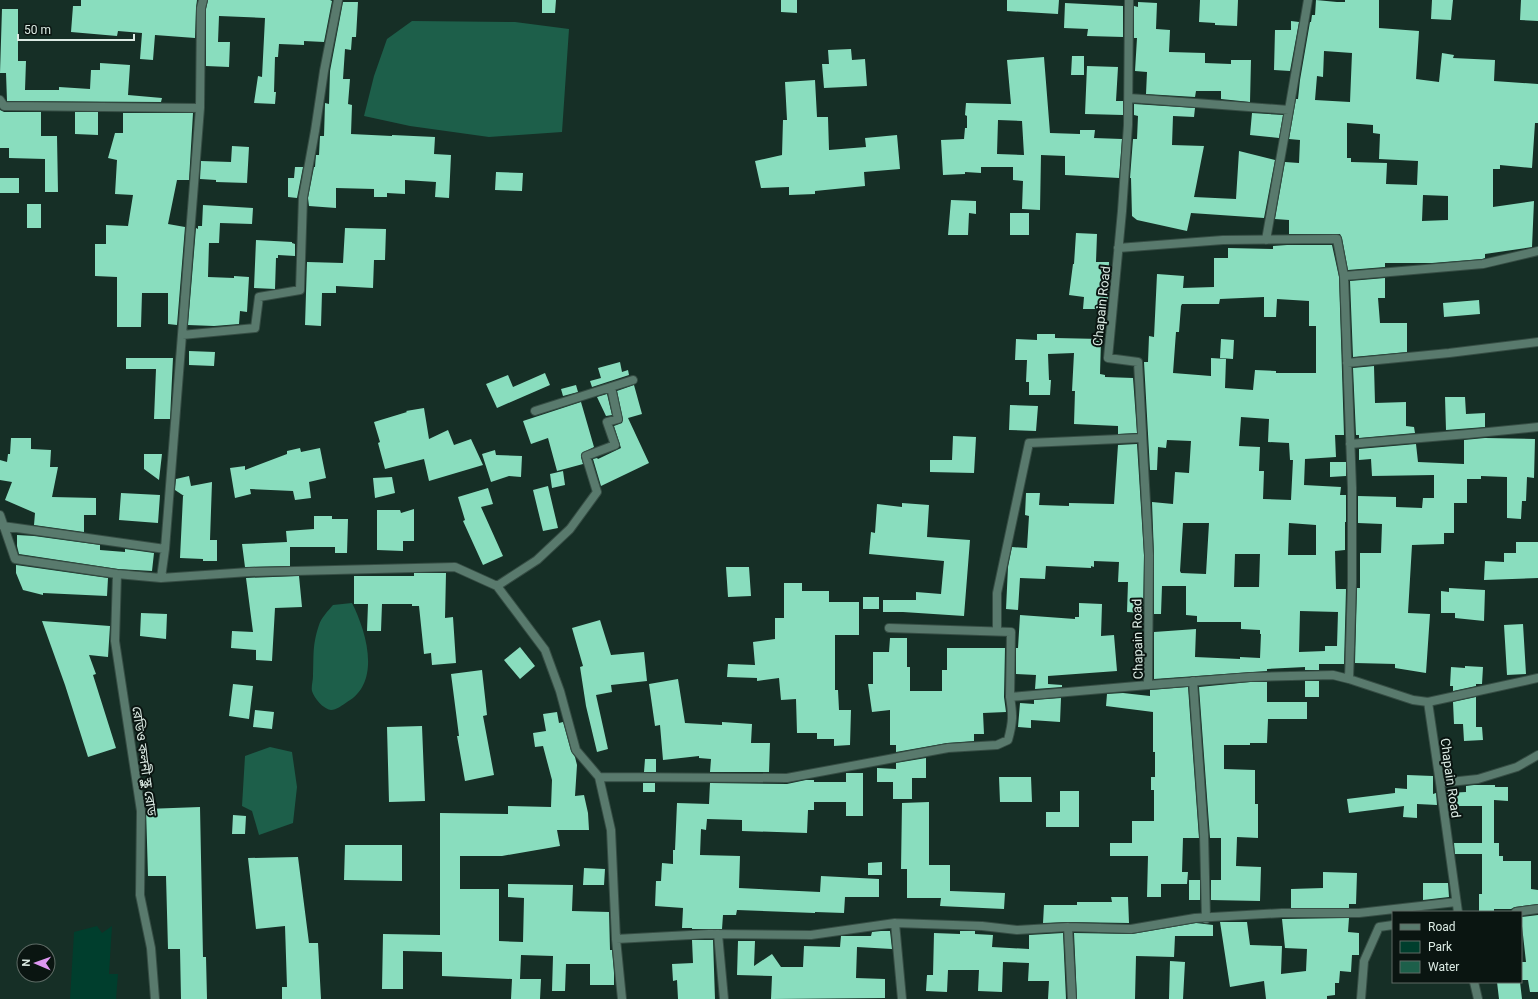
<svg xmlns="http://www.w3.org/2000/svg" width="1538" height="999" viewBox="0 0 1538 999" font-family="Roboto,'Noto Sans Bengali',sans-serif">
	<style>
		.green { fill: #003e2d }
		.water { fill: #1d5f4a }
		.building { fill: #89ddbe; fill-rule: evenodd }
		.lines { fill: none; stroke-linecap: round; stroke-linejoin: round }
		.minor-casing { stroke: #364d44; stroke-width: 10 }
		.minor { stroke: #597a6d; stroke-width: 8 }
		.labels { text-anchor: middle; stroke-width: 4; stroke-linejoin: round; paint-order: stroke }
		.street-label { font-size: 13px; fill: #dcebe4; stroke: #0a1511 }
	</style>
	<rect width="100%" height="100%" fill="#162f26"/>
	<path class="green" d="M97,926l5,7 10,-7 -3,48h9l-2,25h-46l4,-67z"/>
	<path class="water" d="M412,21l103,1 54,7 -7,103 -73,5 -79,-11 -46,-10 10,-40 13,-37z
		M352,603c14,28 30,79 -5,99 -4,3 -11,8 -16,8 -8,-1 -17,-12 -19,-19 -1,-4 1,-10 1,-15 1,-21 -1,-30 6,-51 2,-7 9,-14 14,-20z
		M270,747l22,5 5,35 -4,36 -34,12 -7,-24 -10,-5 3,-50z"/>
	<path class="building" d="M81,0h116l-1,8 -1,30 -40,-3 -2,25 -13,-1 2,-26 -24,-2 -1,5 -46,-4 2,-26h8z
		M208,0h122l2,1 -8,41 -20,-1v4l-25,-1 -1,13h-3l-1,35h2l-1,12 -21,-1 4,-27 4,1 3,-59 -46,-2 -1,26h12l-1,25 -23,-1v-57z
		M542,0h14l-1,13h-13z
		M781,0h16v13l-16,-1z
		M1007,0h52l-1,14 -51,-3z
		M1200,0h38l-1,26 -22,-1v-2l-16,-1z
		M1316,0l21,2h8v-2h34v28l40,3 -3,48 23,3 3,-29 12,2 -1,3 42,2 -1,21 44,3v39h-3l-3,45 -32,-3v4h-7v38l41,-6 -2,46 -47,7v4l-3,1 -50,4h-47v4l-37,3 -6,-32 -2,-4h-51v-14l-14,-1 10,-57 14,1 1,-23 -11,-1 7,-40h2l2,-19 10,-58h1l1,-7h3zM1324,51l28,2 -2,49 -35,-2 2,-24 6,1zM1347,123l26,2v8l7,1 -1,25 39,2 -1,24 -31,-1 1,-21 -36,-1v-4h-4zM1423,195l25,1v24l-26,1z
		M1432,0h21l-2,20 -20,-1z
		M1521,0h17v21l-18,-1z
		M343,2h15l-2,35h-4l-1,13 -6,-1 -2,30h7l-2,25 4,1 -1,29 41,2v-1l43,2 -1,17 17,1 -2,43 -14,-1 1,-15 -31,-2v14l-18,-1v4h-13v-8l-38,-1v20l-27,-2 -1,-8 6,-31h1l1,-12h3l1,-19h4l1,-33 4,1 1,-33z
		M1138,2l19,1 -1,26 14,1 -1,22 36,1v10l26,1v-4h20l-1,42 -29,-3v-8h-25l-1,6 -49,-3 1,-22 -12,-1 2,-33h-3v-32l4,1z
		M1065,3l58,3v31l-36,-1 1,-7 -24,-1z
		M2,9h16v52h8l-1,29h34v-3l31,2 1,-19h9v-7l30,2 -2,30 34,3 -1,4 -154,-1 -1,-28h-6z
		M1291,21l8,1 -9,49 -16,-1 1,-40h16z
		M851,49l1,11 13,-1 2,27 -43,2 -2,-24h7l-1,-14z
		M1072,56h12v19h-13z
		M1044,57l6,76 30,1v-4h15l-1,8 28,1 -3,39 -54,-3v-19l-24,-1 -1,55 -18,-1 1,-28 -10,-1v-13h-32v6l-16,-1v2l-22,1 -2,-35 23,-1 1,-11h2v-12l-2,-1 1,-12 45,1 -4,-44zM998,120l24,1 2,34 -27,-1z
		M1087,66l31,1 -2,34h7v14l-38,-1z
		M815,80l2,37h11l1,33 37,-3 -1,-9 32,-3 3,34 -36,3 1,14 -50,5v3l-26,1v-8l-28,1 -6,-27 27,-6 1,-35h4l-2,-38z
		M1134,104l61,4 -1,9 -21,-1 -1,29 32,1 -10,51 42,2 3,-48 36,9 -11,58 -73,-5 -4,18 -50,-11 -5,-4 -1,-38h-1l3,-39h4l1,-23 -4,-1z
		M0,110l4,2h37v24h16l1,56h-13v-33l-36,-1v-10h-9z
		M75,112h23v23l-23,-1z
		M123,113h70l-4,67h-12l-9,44 17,3 -8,98 -9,-1v-31h-26l-1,34h-24v-50l-22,-1v-32h11v-19l22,1 5,-31 -18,-1 2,-34 -9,-2 7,-25h8z
		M1252,113l31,2 -4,23 -29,-3z
		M232,146l17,1 -2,36 -31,-1v-2l-16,-1 1,-18 30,1z
		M295,167h8l-6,31 -9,-1v-19h6z
		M496,172l27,1 -1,18 -27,-1z
		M0,178h19v15h-19z
		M951,200l25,1v13l-7,-1 -1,22h-20z
		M27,204h14v24h-14z
		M203,205l50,3 -1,16 -32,-1 -1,20h-10l-1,34 26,1v-2l15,1 -2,35 -7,-1 -1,13 -25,2 -26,-1 8,-97 2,1v-3h4z
		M1010,213h19v22h-19z
		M345,228l41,1 -1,31h-11l-1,28 -37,-2v7h-14l-1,33 -16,-1 2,-63 36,1z
		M1076,233l21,1 -1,28h13l-1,37h-2l-1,10h-22l1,-12 -15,-2 4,-31h1z
		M256,240l36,2v1l3,1v12l-17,-1v3h-2l-1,31 -21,-1z
		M1287,245h45l7,32 5,158h-9l1,22 -31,2 -1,26 37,2 -1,8h6v27h-1v28l-10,1 1,38h10l-2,75h-25v6h-14v-3l-38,2v2l-113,8v-47l42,-3 -1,28 45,2v-2l20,1 1,-24h-1v-4l-19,-1v-7h-44v-6l-11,-1v-29h-24l-1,28h-7v-59l-2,-53 21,2 2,-32 14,1 2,-32 -24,-1 -1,8 -8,-1 -1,23h-7l-6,-108h4l1,-26 5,1 3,-63 27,2 -1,12 31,-1v-29h14v-10l45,1v-3zM1264,297v20h12l1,-18 32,2v25h7v47h-40v-2l-21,-1 -2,20 -28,-2 1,-29 -15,-1v18l-38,-3 3,-41h3l2,-26 1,-2h37l1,-5zM1241,417l28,2 -1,23 21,1 1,17h3l-2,40 -28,-1 1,-28h-5l1,-24 -21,-1zM1183,523h26l-3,51 -25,-1 -1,-2zM1289,523l27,2v30h-28zM1235,554h25l-1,33h-25zM1300,611l38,1 -1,34h-12v5l-26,1z
		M1385,278v20h-7l2,25h27v29l-54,5 -3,-76z
		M1479,300l1,14 -36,3 -1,-14z
		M1037,334h18v4l46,1 -1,35 5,1v2l28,1 4,55 -19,1v-8l-44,-2 1,-33h-3l2,-38 -26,1 1,26h2l-1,15h-21v-13h-3l1,-22h-12l1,-21 21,1z
		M1221,339l13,1 -1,19 -13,-1z
		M189,351l26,1 -1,14 -25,-1z
		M126,358h47l-3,61h-16l2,-50h-30z
		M620,362l2,10 6,-2 1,5 -37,12 -2,-6 11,-3 -3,-10z
		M1374,366l1,37 31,-1v24l8,1 1,6 -56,5v-3h-3l-3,-67z
		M545,373l5,12 -53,23 -11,-24 22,-9 5,12z
		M576,385l2,7 -15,4 -2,-7z
		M634,385l8,29 -14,4 21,45 -48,23 -8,-27 4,-1 1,1 23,-11 -7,-22 8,-3 1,-3 -6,-29z
		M607,394l5,21 -6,1 -9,-19z
		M1445,397h20l1,17 19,-1v14l-39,3z
		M581,402l13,45 -12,6 -1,4 2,7 -26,7 -9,-33 -17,6 -8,-23z
		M1010,405l28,1 -2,25 -27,-1z
		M424,408l5,31 19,-9 6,15 17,-6 12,26 -54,16 -5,-22 -39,10 -7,-26 2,-1 -6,-20 33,-10 -1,-1z
		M953,436l23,1 -2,36 -44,-1v-12h22z
		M11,438h20v11l20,1 -1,17h8l-6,30 44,1v17h-12v17l-50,-7 1,-12 -30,-13 7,-18 -12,-2v-20l7,2 1,-8h2z
		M1485,438l50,1 -1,39 -7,-1 -1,24h-4l-1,18 -14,-1v-41l-26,-1v3h-14v24h-13v30h-10v11l-32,1 -4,68 22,1 -4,59 -31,-5v-4l-40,-1 2,-75h3v-35h21l1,-29 -24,-1v-27l38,1v10l26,1 1,-10h11v-23l-62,1 -1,-17 -12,1v-11l57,-5 2,18 46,2v-24z
		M1137,444l7,111 -1,58 -16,-1 1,-30h-10l1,-20 -25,-1v6l-3,-1v2l-45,-2 -1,13 -25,-1 -2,32 -12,-1 2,-42 4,-20 15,1 2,-32 -4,-1 1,-22h14l-1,12 30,1v-3l45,1 4,-59z
		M300,448l1,4 19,-4 6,30 -17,4 2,16 -16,2 -2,-9 -43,-2 1,5 -16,4 -5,-30 15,-2v4l42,-16v-3z
		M495,450l1,5 26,1 -1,21 -12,-1 -18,6 -9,-28z
		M144,454h18l-3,26 -15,-11z
		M1330,462h16v14l-16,1z
		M563,471l2,14 -13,3 -2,-14z
		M189,476l2,10 21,-4 -2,58h7v21h-14v-2l-23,-1 3,-62h1l-9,-6 1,-11z
		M392,477l3,16 -20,5 -2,-20z
		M548,486l10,42 -15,3 -10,-41z
		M488,488l5,16 -12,3 22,49 -20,9 -20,-44 2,-1 -7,-23z
		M121,493l39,2 -2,28 -39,-3z
		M902,503l27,2 -2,32 43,3 -6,76 -61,-4h-20v-12h33v-8l25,2 3,-33 -75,-7 2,-22 4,1 2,-29 25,3z
		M414,509v32h-11v10l-26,-1v-40h23l1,3z
		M314,516h18v3h16l-1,34h-12v-6h-45v19l-45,1 -3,-23 45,-2 -1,-11 28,-2z
		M17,535l17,1 66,9v5l25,2v-3l29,4 -2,18 -34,-2 -99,-15 -2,-8z
		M1516,542h22v36l-54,2 1,-19 19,1v-9h12z
		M16,565l92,13 -1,18 -64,-3v2l-20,-5 -7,-17z
		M726,567h23l2,29 -23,1z
		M414,573h32l-1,45 8,-1 3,46 -24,2 -1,-12 -7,1 -5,-48h-7v-2h-30l-1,27h-14l1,-27h-14v-28h60z
		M299,576l3,31 -27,1 -3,53 -16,-1v-10l-25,-2 1,-17 21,1 -7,-54z
		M784,583h18v8h27v11h30v33h-24v55h3l1,20h12l-1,35 -16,1v-7h-17v-6h-20l-1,-34 -15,1 -2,-22 -22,3v-3l-30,-1 1,-13 27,1 -2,-23 22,-3v-21h9z
		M1449,588l36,2 -1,31 -29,-3v-5h-14v-22l8,1z
		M863,597h16v12h-16z
		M1079,603l23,1 -1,32 13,-1 3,36 -69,5v8l14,1v2l-27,2 1,-14 -20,-1v-26h2l2,-33 55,4v-2h4z
		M141,613l26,1 -1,25 -26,-3z
		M600,620l11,35 33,-3 3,29 -36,4 1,7 -16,3 12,54 -11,3 -11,-46 -6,-39 3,-1 -11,-38z
		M42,621l68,5 -2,31 -19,-2 7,19 -3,1 23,73 -28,9 -23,-72z
		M1523,624l3,50 -19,1 -3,-50z
		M890,638h17v29h3v24h32v-21h5v-22h58l-1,49 2,15 -23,1 1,21h-10v7l-27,2 -51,9v-7h-6v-35l-18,2 -4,-28h5v-32h16z
		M520,647l15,19 -15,13 -16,-19z
		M1465,666l18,1 -1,17h-6v2l-23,5v-5h-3l1,-19 14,1z
		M482,670l5,45 -4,1 11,59 -29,6 -8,-45h2l-8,-62z
		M678,679l7,44 37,2v-3l30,2 -1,19h19l-1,29h-59l1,-13 -12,-1v-2l-36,4 -3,-35 -5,1 -6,-42z
		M1305,681h14v16h-14z
		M1250,682h17v20h40v17h-39l-1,24h-17v2h-26v24l31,1v34h3v34l-21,-1 -1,29 25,1 -1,34 -49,-1v-20h10v-42h-11l-11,-151z
		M233,684l20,2 -4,33 -20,-3z
		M1188,687l11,151h-16l-1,34h6l-1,12h-26v13h-14l1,-41h-38v-13h22v-22h22v-31h-3v-13h4v-25h-2v-40l-47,-6 1,-12 16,-1 27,3v-6z
		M1476,697v30h6l1,13 -19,1 -1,-17h-9l-1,-22z
		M1061,698l-1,24 -29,-2v8l-13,-1 2,-24 14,1v-4z
		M255,710l19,2 -2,17 -19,-2z
		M557,712l2,11 4,-1 8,29 4,6 2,8 -2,31 9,-1 4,18 1,17h-32l3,16 -58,10h-42v33h39v52l24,1 1,-44 -16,-1v-13l65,1 -1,26 37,1 1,38h2l2,23v12h-24v-21h-24l-1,27h-13l1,-35 -32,-1 -1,24h21l-1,20h-29l1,-20 -70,-3v-24l-39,-1v38h-21l1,-55 57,1v-122l68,1v-8l43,1 1,-27 -9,-34 -8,1 -2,-14 13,-2 -3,-17z
		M422,726l3,75 -36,1 -2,-75z
		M926,758v20h-14v21h-19v-17h-16v-14l19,1v-6z
		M645,759h11v13h-12z
		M846,773h17v43h-17v-14h-32v8h-6l-1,23 -65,-2v-11l-35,-1 -1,11 -5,-1 -1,26 40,1 -1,32 81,4 1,-16 58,3v18h-34l-1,16 -29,-1v1l-78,-3 -1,5h-13l-1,14h-30v-1h-10l1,-20 -28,-2 1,-25h5l1,-18 11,1v-14h2l2,-47 32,1 1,-21 77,1 19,-4h8v2h32z
		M1407,775l26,1v18l3,-1 1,12 -20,-1v14l-14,-1 1,-11 -55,7 -2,-14 48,-6v-5l12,1z
		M999,777h32l1,25h-32z
		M643,783h12v9h-12z
		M1474,785h21v2h13v14l-14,-1v43h5v13h4v5h28v28l7,1v14l-23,3 -4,2h-17v3h-15v-18h3v-40h-27l-1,-11h28v-37h-33l-2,-13 19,-1v-6z
		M1060,791h19v36h-33v-15h14z
		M929,802v63h21v26l55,2 -1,16 -64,-3 1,-8h-34v-29h-6l1,-66z
		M200,807l3,150h3l1,42h-26l-1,-50h-12l-2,-73h-18l-2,-67z
		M233,815l13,1 -1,18h-13z
		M345,845h57v36l-58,-1z
		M298,857l11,86h9l3,56h-39v-12h5l-2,-61 -29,3 -8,-71z
		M882,862v13h-14v-12z
		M584,868l21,1 -1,16h-21z
		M1323,872l34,1 -1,31h-7v4h-58v-19l32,-1z
		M1189,880h11v20h-11z
		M1423,883h25l1,14 -26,3z
		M1111,897h17l1,26 -61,-1 -25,1 1,-18h33v-3h35z
		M1538,915v77h-8l-2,-12h-7v-18h5l-5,-45z
		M1349,918l-1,14 11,1v22h-7l-1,17 -11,-1 -1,12h-4v12l-8,1v3h-61l-2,-18 -34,6 -10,-65h27l3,23 32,1 -1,28 25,-3 1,-22 -22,-1 -3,-29z
		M1196,923l17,2v11h-38l-1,21 -38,-1 -1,43h-58l-3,-66 58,1z
		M881,931h9l2,18 -35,-2 -1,31 29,1v19l-114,1 1,-23 -35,-1 1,-34h17l-1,25 18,-12 9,13h22l1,-21 36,1 1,-11h30l1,-4z
		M960,931h15v3l18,1 -1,12 37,2v-14l34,-2 3,66h-18l1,-18h-21l1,-18 -26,-1 -1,30 -24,-1 1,-21h-31l-1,22 -21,-1 1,-16h6l1,-42 26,1z
		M692,940h21l2,59h-37l-1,-19 -4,1 -1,-17 21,-1z
		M1170,961l15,1 -2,37h-14z
		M1497,982h23l2,17h-23z"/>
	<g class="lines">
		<g class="minor-casing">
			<path id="minor" d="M1129,0l-1,125 -6,86 -14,147 30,4 11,193 -1,130 102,-8 83,-2 16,4 64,21 15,2 12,81 18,129
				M1129,98l160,12 -23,130
				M0,100l4,6 196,2
				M1289,110l19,-110
				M1118,248l105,-8 114,-1 7,37
				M182,335l73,-7 4,-31 41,-7 3,-93 12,-66 9,-60 14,-71
				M1347,363l102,-10 89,-11
				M535,411l98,-31
				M1350,444l118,-10 70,-7
				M0,515l15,44 102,15 44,4 88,-6 206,-5 42,19 48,64 15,41 16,59 23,27 12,53 5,109 6,60
				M3,526l162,23
				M117,574l-2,67 26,170 -1,84 11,53 4,51
				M161,578l4,-29 35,-441 1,-100 2,-8
				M497,586l40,-26 33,-31 27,-37 -11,-36 29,-11 -8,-23 11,-3 -7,-32
				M889,628l122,4 -1,65 138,-12
				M997,631v-38l32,-150 113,-5
				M1349,679l3,-96v-95l-8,-212 139,-12 55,-13
				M1193,681l11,153 2,85
				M1428,702l110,-24
				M599,777l188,1 161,-30 49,-3 11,-5c5,-18 5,-25 2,-43
				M1440,783l38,-4 39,-12 21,-12
				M1516,912l22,-3
				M895,923l7,76
				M1068,927l4,72
				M718,934l6,65
				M616,939l93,-5 102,1 84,-12 87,3 35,4 51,-3 63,2 64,-11 87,-5h77l97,-11
				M1474,982l4,17
				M1361,999l3,-38 15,-34 14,-2"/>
		</g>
		<use href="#minor" class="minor"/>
	</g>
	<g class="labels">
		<g class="street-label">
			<text transform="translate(1101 306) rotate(-84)" y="5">Chapain Road</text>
			<text transform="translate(1137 639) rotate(-91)" y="5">Chapain Road</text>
			<text transform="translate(145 761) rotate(82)" y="5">রেডিও কলনী স্কুল রোড</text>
			<text transform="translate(1451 778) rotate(82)" y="5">Chapain Road</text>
		</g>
	</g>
	<rect x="1392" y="911" width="130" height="72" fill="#0a1511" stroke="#5e6b65"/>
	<rect x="1400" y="924" width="20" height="6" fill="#597a6d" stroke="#5e6b65"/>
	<text x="1428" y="931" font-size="12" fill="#dcebe4">Road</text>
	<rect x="1400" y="941" width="20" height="12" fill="#003e2d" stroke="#5e6b65"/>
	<text x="1428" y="951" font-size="12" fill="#dcebe4">Park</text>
	<rect x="1400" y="961" width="20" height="12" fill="#1d5f4a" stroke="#5e6b65"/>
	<text x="1428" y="971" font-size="12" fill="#dcebe4">Water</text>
	<g transform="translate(36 963) rotate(272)"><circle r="19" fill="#0a1511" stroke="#5e6b65"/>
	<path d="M0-3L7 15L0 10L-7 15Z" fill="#de98f2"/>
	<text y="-6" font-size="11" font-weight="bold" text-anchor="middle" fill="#dcebe4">N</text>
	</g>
	<path d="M18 34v6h116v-6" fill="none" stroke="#dcebe4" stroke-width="2"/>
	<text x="24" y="34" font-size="12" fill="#dcebe4" stroke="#0a1511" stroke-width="3" paint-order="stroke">50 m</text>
</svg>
